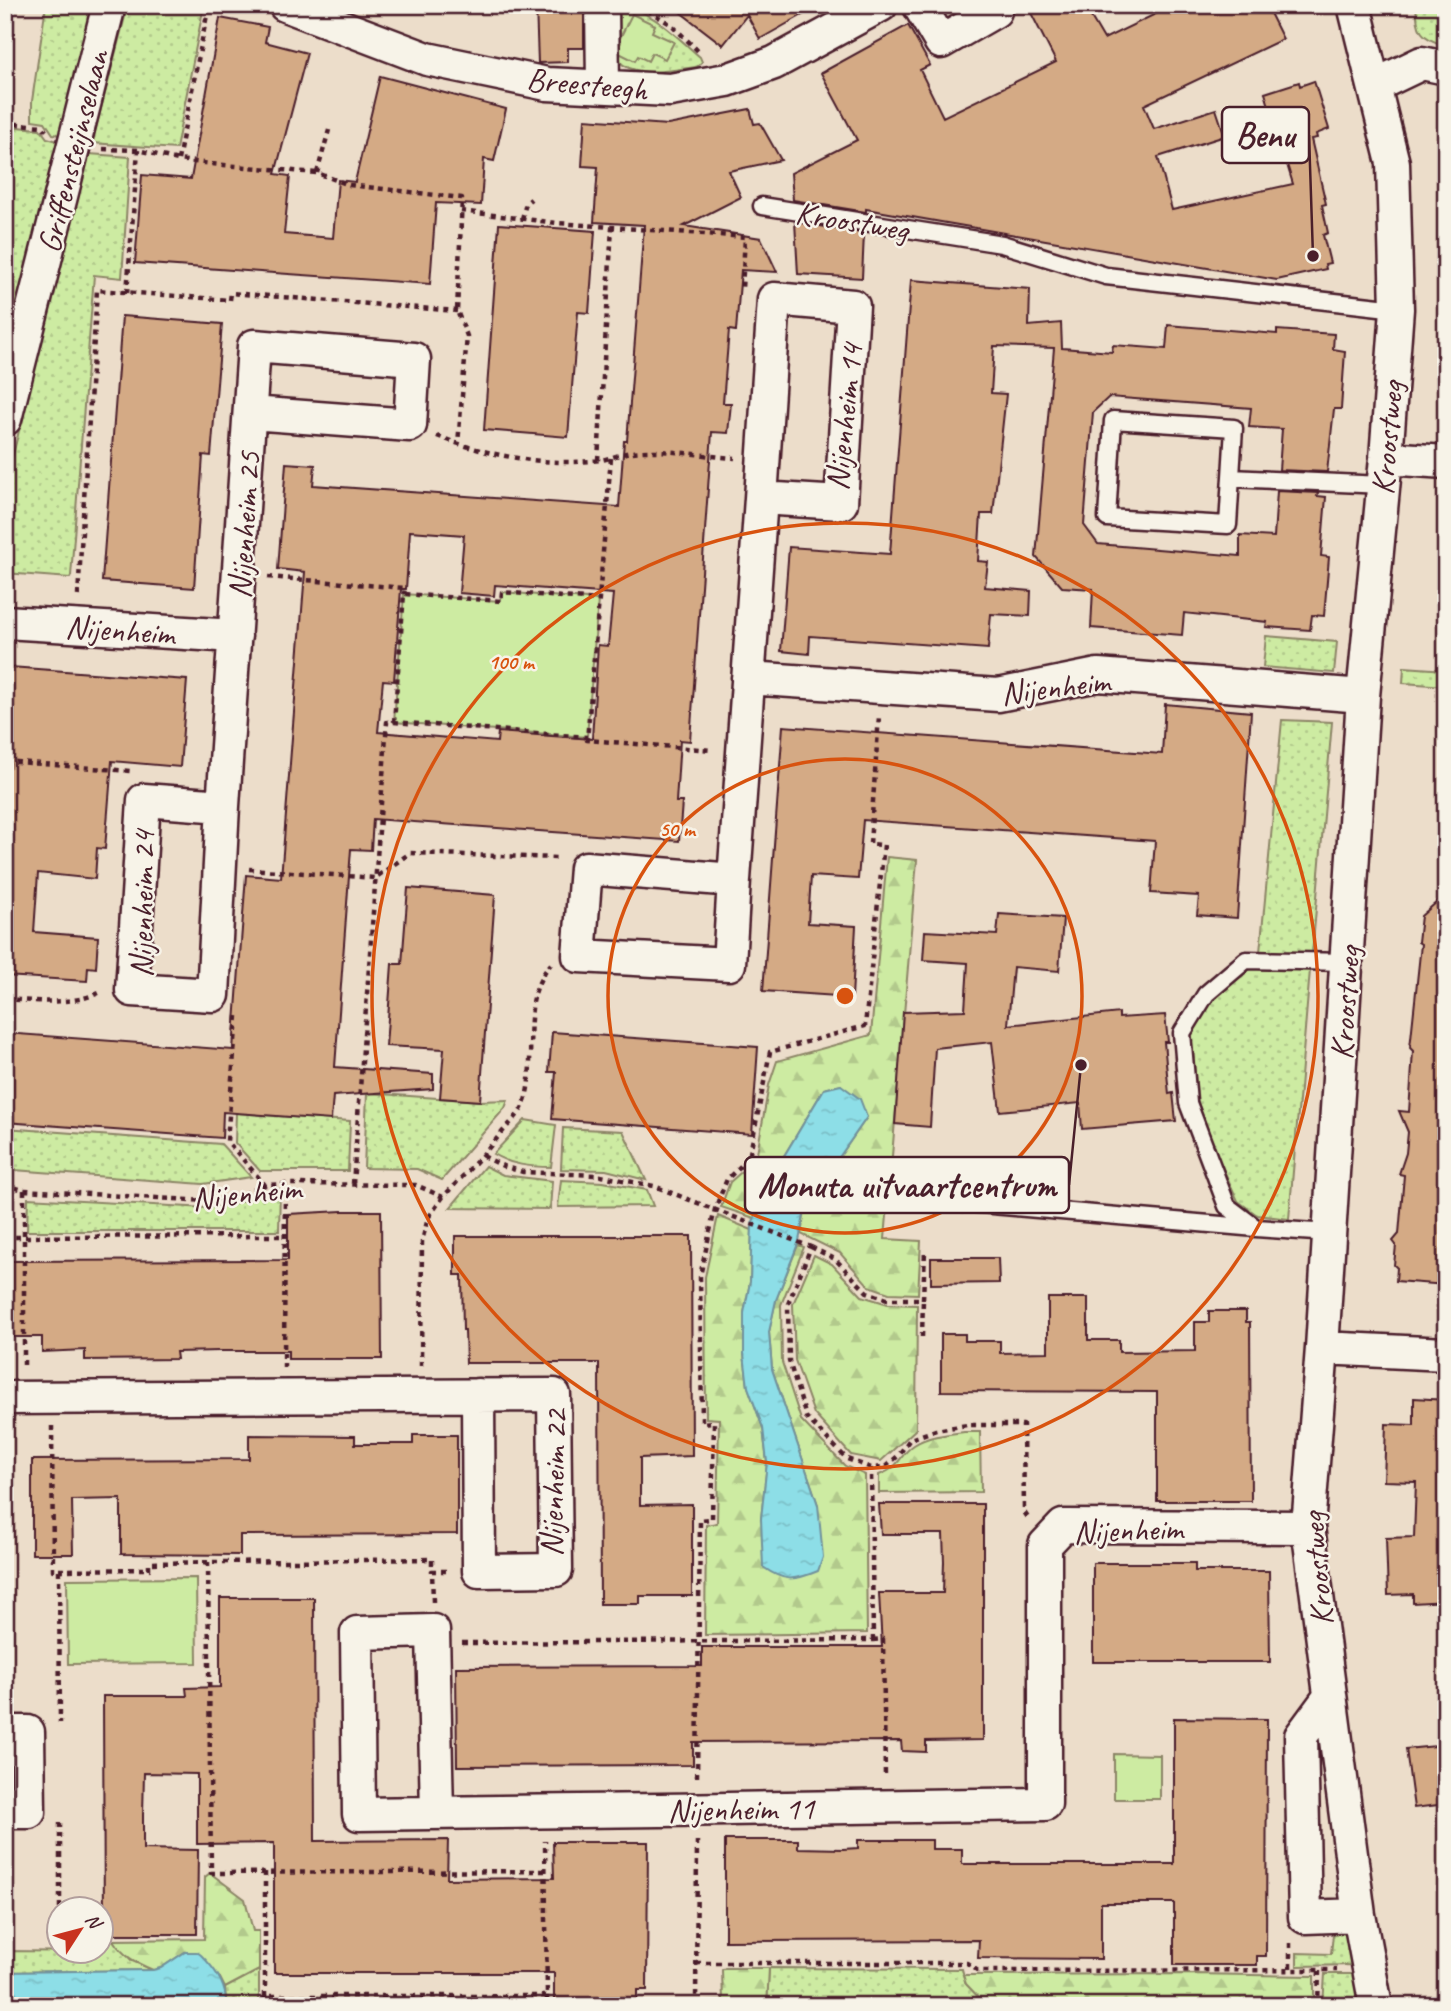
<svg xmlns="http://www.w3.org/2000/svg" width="1451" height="2011" viewBox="0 0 1451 2011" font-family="Caveat,sans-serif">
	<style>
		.grass { fill: url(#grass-dots); stroke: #8c8566; stroke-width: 2 }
		.forest { fill: url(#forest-firs); stroke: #8c8566; stroke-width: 2 }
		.park { fill: #cdeba2; stroke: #8c8566; stroke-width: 2 }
		.water { fill: url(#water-ripples); stroke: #72929c; stroke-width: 2 }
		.building { fill: #d4aa85; stroke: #4a1f2b; stroke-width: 2; fill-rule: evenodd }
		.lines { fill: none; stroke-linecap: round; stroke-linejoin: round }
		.service-casing { stroke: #4a1f2b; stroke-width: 21 }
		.minor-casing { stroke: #4a1f2b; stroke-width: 37 }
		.path { stroke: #4a1f2b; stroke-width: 4.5; stroke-dasharray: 5 5; stroke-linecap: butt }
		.service { stroke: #f7f3e8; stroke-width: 16 }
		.minor { stroke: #f7f3e8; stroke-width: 32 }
		.ring { fill: none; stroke: #d8530f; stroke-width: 3.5 }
		.labels { text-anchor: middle; stroke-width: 5; stroke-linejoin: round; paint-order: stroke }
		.street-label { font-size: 33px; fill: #4a1f2b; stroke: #f7f3e8 }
		.centre { fill: #d8530f; stroke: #f7f3e8; stroke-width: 3.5 }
		.ring-label { font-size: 21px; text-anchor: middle; font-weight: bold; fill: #d8530f; stroke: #f7f3e8; stroke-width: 5; stroke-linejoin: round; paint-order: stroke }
		.leader { fill: none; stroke: #4a1f2b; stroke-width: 2.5 }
		.callout-dot { fill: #4a1f2b; stroke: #f7f3e8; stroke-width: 2.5 }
		.callout { fill: #f7f3e8; stroke: #4a1f2b; stroke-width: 2.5 }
		.callout-label { font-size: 35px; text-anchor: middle; font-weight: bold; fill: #4a1f2b }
	</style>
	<defs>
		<pattern id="grass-dots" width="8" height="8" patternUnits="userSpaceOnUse" patternTransform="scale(1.75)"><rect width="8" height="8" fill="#cdeba2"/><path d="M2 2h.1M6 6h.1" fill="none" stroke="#b2c98c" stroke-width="1.8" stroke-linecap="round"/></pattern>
		<pattern id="forest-firs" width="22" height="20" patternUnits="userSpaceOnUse" patternTransform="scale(1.75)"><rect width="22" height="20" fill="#cdeba2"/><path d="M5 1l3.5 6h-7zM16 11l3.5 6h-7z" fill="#b2c98c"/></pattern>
		<pattern id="water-ripples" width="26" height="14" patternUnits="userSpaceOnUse" patternTransform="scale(1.75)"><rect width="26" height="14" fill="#8ddee7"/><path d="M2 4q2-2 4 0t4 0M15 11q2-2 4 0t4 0" fill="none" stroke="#7bbec6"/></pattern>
	</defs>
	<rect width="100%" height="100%" fill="#ecddca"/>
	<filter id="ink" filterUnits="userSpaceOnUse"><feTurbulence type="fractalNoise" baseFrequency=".0143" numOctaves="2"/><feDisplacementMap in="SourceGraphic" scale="14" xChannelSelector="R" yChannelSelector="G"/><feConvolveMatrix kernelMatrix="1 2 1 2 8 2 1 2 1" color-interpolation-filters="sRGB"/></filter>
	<g filter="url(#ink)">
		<path class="grass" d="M46,5h48l-34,130 -7,-1 -8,-12 -13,-2v-19z
			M128,5h76l-28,144 -84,-6z
			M613,5c34,0 63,31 87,52l2,5 -5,5c-24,2 -62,13 -79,-7z
			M1416,5h30v41c-27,-10 -28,-13 -30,-41z
			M5,126l35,3 7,9 11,3 -53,208z
			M89,154l41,3 -8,121 -28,-3 -23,301 -1,2 -65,-5v-87z
			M1266,636l71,6 -3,31 -71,-6z
			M1404,667l42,3v16l-43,-3z
			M1282,720l50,2 -20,233 -52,-3z
			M1253,967l57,3 -21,249 -32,-4 -19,-14 -24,-52 -16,-46 -7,-70 22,-35z
			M367,1093l113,8 28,-1 -3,8 -63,72 -25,-11 -53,-1z
			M236,1113l114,8 -2,50h-88l-25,-28z
			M525,1120l31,5 -5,42c-21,0 -40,-2 -58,-13z
			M5,1128l216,16 30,33 -48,7 -189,-14 -9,-9z
			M563,1128l60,3 23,49 -40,-10 -45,-1z
			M485,1166l18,9 49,6 -2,28 -100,-1z
			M561,1180l42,2 44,8 6,16 -95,1z
			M280,1189l-1,42h-252l1,-33 179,10 28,-5z
			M1336,1931l13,4 7,30 -59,1v-13l34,1 2,-20z
			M102,1940h11l19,21 21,9 -148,2v-21l97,1z
			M769,1968l193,1 4,15 21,22h-220z
			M259,1970v33l-4,3h-33l4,-7 -1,-11z
			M1325,1974h32l4,32h-38z
			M348,2001h160v5h-155z"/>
		<path class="forest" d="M887,857l30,3 -32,379 36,2 -3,53 -29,-1 -20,-7 -29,-33 -39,-19 5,-29 61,-88 -26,-32 -17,4 -52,87 -18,42 -33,-11 9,-25 26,-23 13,-74 8,-24 94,-26z
			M718,1216l34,14 -2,52 -6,31v41l4,33 15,41 4,35 -6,56 57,-14 -46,-136 -3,-37 7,-32 22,-55 6,2 -23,58 1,57 19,58 44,46 20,9 2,158 -162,2 1,-110 11,-2 2,-104 -13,-1 -1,-141z
			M814,1255l18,9 30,32 26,8 29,1 -1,124 -35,32 -30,-6 -37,-41 -19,-54 -2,-56z
			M964,1432h16l1,60 -102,1v-18c22,-8 19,-19 35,-30 13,-9 34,-11 50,-13z
			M210,1873l35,26 8,32h6v39l-34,18 -5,-10 -35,-26 -24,16 -8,2c-17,-7 -30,-14 -40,-30l91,-1 1,-62z
			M725,1968h44l-2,38h-64l1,-4 19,-1 -1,-31z
			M1193,1974l121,2v30h-165l-29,-4 -32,4h-101l-21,-22 -3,-9z"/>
		<path class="park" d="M632,14l23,11 -3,7 22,10 -9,17 -13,-6 -4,8 -10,-5 -3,5 -18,-9 4,-10 -2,-2z
			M502,592l96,8 -11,137 -193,-15 10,-128 96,7z
			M196,1578l1,85 -129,1 -1,-85z
			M1114,1754l46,1v44h-46z"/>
		<path class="water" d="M841,1085l19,14 7,18 -61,88 -7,36 -23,59 -7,32 3,37 46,136 5,52 -5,14c-24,10 -34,11 -55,-4l-2,-48 6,-57 -4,-34 -15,-41 -4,-33v-41l6,-31 2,-58 20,-48 52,-87z
			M185,1952h12l4,3c13,13 23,26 25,44l-4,7h-182l-18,-10 -17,-1v-23l148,-2 8,-2z"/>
		<path class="building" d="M536,5h48v43h-16v14l-30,1z
			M671,5h149l-60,34 -13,-24 -24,30z
			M1027,5h57l20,34 70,-34h92l17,34 -139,66 10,24 62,-20 9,27 -67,21 14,53 121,-26 -28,-91 34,-11 1,4 14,-5 15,48 -13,5 1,4 -6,1 15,65 -4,1 6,28 -5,2 7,28 -5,1 1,5 -49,11 -411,-71v3l-73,-12 -2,-27 66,-33 -36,-67 87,-48 22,40 -10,5 23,47 113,-55z
			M220,18l48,9 -3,15 42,11 -32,121 15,2 -6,58 49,4 5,-58 17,2 25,-106 126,33 -12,52 -10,-2 -3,46 -45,-2 -6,81 -295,-21 7,-88 49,4z
			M750,109l4,15 6,-1 21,37 -52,11 12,26 -57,29 77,12 16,34 -36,-2 -5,61 -7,-1 -6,73h8l-3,30 -16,-1 -22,309 -10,-1 -4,62h6l-3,39 -306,-22 -2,31 -20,-1 -16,218 98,7v15l-100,7 -2,24 -108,-8 -1,26 -217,-16v-89l228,17 13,-175 35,3 24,-306 -27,-3 8,-106 29,2 -2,20 306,22 5,-66h3l17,-216 -50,-3 4,-55 -16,-1 3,-47 83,6zM410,531l54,4 -5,58 35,3 1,-11 118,9 -5,52 -10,-1 -6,94 -94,-7 -1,10 -119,-10 5,-52 11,1 7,-92h5z
			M795,222l69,11 -2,45 -64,-4z
			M499,224l96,7 -6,82 -11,-1 -10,125 -84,-7z
			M911,280l119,9 -1,37 32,-3 1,25 50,4 1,-7 53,4 2,-24 109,9v-4l57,4 -1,15 12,2 -4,58h-7l-7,63 -48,-2 3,-41 -33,-2 2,-19 -142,-11 -16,15 -9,113 14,19 142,12v-21l34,2 3,-46 41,2 -1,3 9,1 -5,59 8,1 -5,59 -12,-1 -2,15 -44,-3 1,-5 -83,-9 -2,22 -91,-7 2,-39 -31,-2 -26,-30 18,-209 -60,-2 -3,47 15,1 -13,120h-12l-3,47 10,1 -3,25 46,4 -1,25 -39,-2 -3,35 -178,-13 -1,18 -28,-3 8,-104 101,7z
			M122,316l100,8 -11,132 -8,-1 -9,133 -92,-7z
			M10,667l177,13 -7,87 -68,-6 -7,88 -8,-1 -2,31 -57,-6 -4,59 64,5 -2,31 -8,-1 -1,14 -82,-5v-188l2,-20h3l3,-61 -6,-1z
			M1165,704l86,8 -14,206 -40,-3 2,-19 -48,-3 4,-52 -292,-21 -5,59 -47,-3 -3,47 48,3 -4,71 -89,-6 20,-265 379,28z
			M408,888l87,7 -15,206 -40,-3 4,-49 -58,-3 6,-82h10z
			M1446,894v391l-50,-4 1,-13 -3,-3 2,-20 -3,-4 6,-7 5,-59 -5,-1 7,-21 2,-21 -9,-21 10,1 4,-61 -3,-3 11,-104 -3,-2 3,-26z
			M999,914l64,4 -4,53 -46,-4 -5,58 111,-12v5l46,-3 3,27h-4l5,52 4,-1 3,28 -94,8 -2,-26 -80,8 -8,-69 -57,6 -5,79 -35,-3 8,-112 62,-2 3,-47 -45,-3 2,-29 72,4z
			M552,1032l206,15 -6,87 -200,-15 4,-47h-7z
			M342,1211h39l1,148h-94v-8h-68l-44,1 1,7 -92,1v-10l-43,2v-15h-37v-76l283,-1v-46z
			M455,1236h236l1,220 -52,2v47l52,-1v92h-52v8h-40l-1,-241h-133l-1,-33h-2l-1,-55h-7z
			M931,1258h67l1,25 -68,1z
			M1048,1298h40v42h31v12l76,-1v-29h14v-11h37v11h4l1,179h-94v-109l-216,-1v-57h24v7h35v12l48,-1z
			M1414,1398l32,2v201l-33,2v-9l-25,1 -2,-57 28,-1 2,-55 -32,-1 2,-57 28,1z
			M249,1435l106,1v8h58v-9h44v99l-217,1v20l-119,-1v-55l-49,1 1,54h-41v-94l217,-1z
			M879,1504h104v236l-57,1v11l-24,-1 -1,-10 -208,1v23l-236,1 -1,-99 246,-1v-19h180l-3,-54h64l1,-31 -1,-28h-62z
			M1093,1563h102v8h74l1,91h-177z
			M220,1598h94l1,243 133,-1 -1,39 107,-1 -1,-36h95l-1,148h-10v10h-83v-27h-280v-130l-77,1v-70l-53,-1 -1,42v34l55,1 -1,84h-93l-1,-238h84l-1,-8 34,-1z
			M1174,1718l93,1 -1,237h-9v9h-83v-62h-73v56l-123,-1 1,-18 -254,1v-101h73v8l45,1 15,-1v-8h74v9h30v15h212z
			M1446,1745v59l-32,4 -8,-59z"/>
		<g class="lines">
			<g class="service-casing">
				<path id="service" d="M762,206l240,38 104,32 291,33
					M1113,420l121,8 -6,97 -121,-7z
					M1231,478l152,7
					M922,1199l334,29
					M1330,1233l-74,-5 -29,-22 -39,-103 -6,-70 24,-39 40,-34 101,2"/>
			</g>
			<g class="minor-casing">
				<path id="minor" d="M285,5l142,54 120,25 123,6 57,-10 47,-17 107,-58
					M602,5l1,81
					M919,5l22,37 54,-31
					M1354,5l39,158 4,146 -11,149 -23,238 -41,652 -14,179 51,388 17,91
					M1374,86l48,-23 24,5
					M774,299l79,7 -12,197 -80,-5z
					M5,419l104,-414
					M1386,458l60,4
					M5,622l230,14
					M748,678l250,17 100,-20 265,21
					M223,806l-79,-6 -12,190 81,5 10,-189 31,-460 160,13 -4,66 -159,-12
					M734,880l-5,84 -150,-8 7,-88 148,12 27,-382
					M1322,1348l124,6
					M5,1398l549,-3 2,175 -77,1 -1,-176
					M1329,1698l-28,38 4,181 54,-2
					M5,1732h23l1,80h-24
					M437,1813l-4,-182 -76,2 2,181c229,-3 457,-6 686,-10v-259l18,-19 245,1"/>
			</g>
			<path class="path" d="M639,5l33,20 29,29
				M5,49l9,-44
				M5,123l37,3 4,5
				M103,149l35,1 40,10 34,4 105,9 32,12 113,13 -5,113 10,25 -9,108
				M178,160l31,-155
				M317,173l12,-43
				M461,211l96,12 188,14 -3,52
				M522,219l4,-16 5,-4
				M127,293l11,-143
				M437,436c52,20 108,31 164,24 11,-2 21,-7 31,-8 34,-4 69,4 103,6
				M611,458l-24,282 125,10
				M598,460l14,-233
				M268,577l137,11 -1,6
				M78,596l19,-306 133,10 1,-7 226,18
				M5,663l1,-12
				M394,722l193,15
				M5,761l125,10
				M249,869l126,9 35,-25 147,5
				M5,999c33,2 65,7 96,-7
				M237,1016l-10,125 38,44
				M483,1156l22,11 18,5 73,3 58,11 157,61 -23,57 1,57 17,56 41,42 24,9 14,-1 13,-11 12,-17 26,-9 31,-5h56l1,87 5,7
				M353,1184l34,-462h7l10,-128 97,7 1,-9 96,8
				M5,1185l19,5 183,11 27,-3 31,-13 20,-1 131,1 27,12c21,-22 42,-44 61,-67 7,-8 16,-16 20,-26 15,-43 -7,-103 27,-140
				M24,1190v179
				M5,1237l279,-1
				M811,1247l24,12 32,33 20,7h36l2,-48
				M922,1337l1,-38
				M421,1366l1,-125 6,-23 15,-21
				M284,1368l1,-184
				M52,1426l1,144h6l1,153
				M208,1562l3,311 335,-2
				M59,1570l90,-1v-6l283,-4v12
				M433,1602l-1,-31h15
				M873,1640l10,-1 2,137
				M462,1643l411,-3 -2,-172
				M697,1777l3,-257 12,-1 2,-97 -12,1 -2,-147 15,-67 12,-30 22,-21 21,-106 95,-26 19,-181 -14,-1 9,-128
				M60,1823v87
				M265,1872v124h282l-2,-155
				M1290,1943v27
				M696,1963h271l11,8 359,-1
				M547,1996v9l149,-1
				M260,2006l5,-4v-6
				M696,2006l1,-167
				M1318,2006l1,-36"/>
			<use href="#service" class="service"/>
			<use href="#minor" class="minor"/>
		</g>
	</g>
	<g class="ring">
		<circle cx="845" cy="996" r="237"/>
		<circle cx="845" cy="996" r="473"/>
	</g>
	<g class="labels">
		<g class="street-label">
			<text transform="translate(587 83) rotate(5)" y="12">Breesteegh</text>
			<text transform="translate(72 151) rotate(-76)" y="12">Griffensteijnselaan</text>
			<text transform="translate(852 220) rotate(9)" y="12">Kroostweg</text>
			<text transform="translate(843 417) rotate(-84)" y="12">Nijenheim 14</text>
			<text transform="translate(1386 438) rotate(-85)" y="12">Kroostweg</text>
			<text transform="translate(243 525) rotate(-86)" y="12">Nijenheim 25</text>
			<text transform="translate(120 629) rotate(4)" y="12">Nijenheim</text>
			<text transform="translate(1055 686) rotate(-7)" y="12">Nijenheim</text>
			<text transform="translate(141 904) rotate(-89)" y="12">Nijenheim 24</text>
			<text transform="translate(1344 1003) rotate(-86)" y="12">Kroostweg</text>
			<text transform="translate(246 1192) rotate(-6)" y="12">Nijenheim</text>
			<text transform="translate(552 1483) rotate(-88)" y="12">Nijenheim 22</text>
			<text transform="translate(1128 1529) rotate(-2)" y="12">Nijenheim</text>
			<text transform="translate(1316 1569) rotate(-95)" y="12">Kroostweg</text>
			<text transform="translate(741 1808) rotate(-1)" y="12">Nijenheim 11</text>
		</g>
	</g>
	<circle cx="845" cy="996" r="10" class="centre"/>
	<g class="ring-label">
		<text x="511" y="669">100 m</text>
		<text x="677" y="836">50 m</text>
	</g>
	<path class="leader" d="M1313 256L1309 135M1081 1065L1069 1185"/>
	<g class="callout-dot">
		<circle cx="1313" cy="256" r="7"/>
		<circle cx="1081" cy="1065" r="7"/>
	</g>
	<g class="callout">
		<rect x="1222" y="107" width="87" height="56" rx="7"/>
		<rect x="745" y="1157" width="324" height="56" rx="7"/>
	</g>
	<g class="callout-label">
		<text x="1265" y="147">Benu</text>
		<text x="907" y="1197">Monuta uitvaartcentrum</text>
	</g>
	<rect width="1451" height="2011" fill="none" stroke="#f7f3e8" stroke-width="28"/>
	<rect x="14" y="14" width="1423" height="1983" fill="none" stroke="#4a1f2b" stroke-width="2.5" filter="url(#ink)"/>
	<g transform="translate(80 1930) rotate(54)"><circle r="33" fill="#f7f3e8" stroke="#b29e9c" stroke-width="2"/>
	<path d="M0-5L12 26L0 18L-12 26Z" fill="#c8321e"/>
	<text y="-10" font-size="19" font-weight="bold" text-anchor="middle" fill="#4a1f2b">N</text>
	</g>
</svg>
